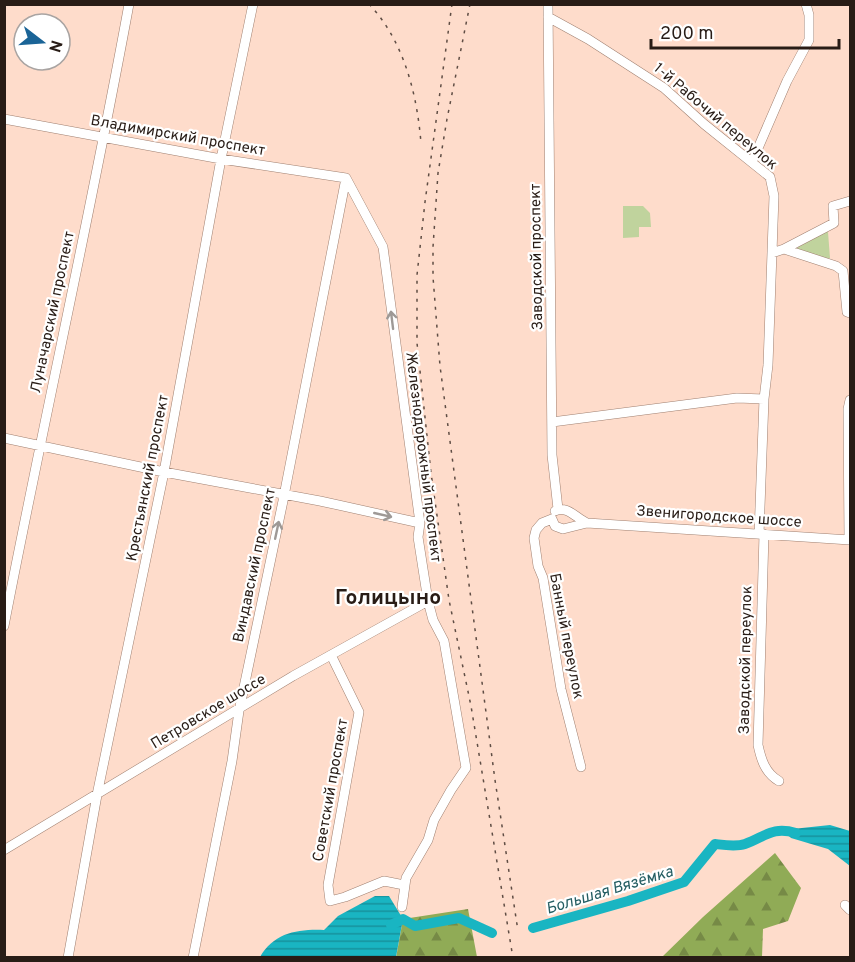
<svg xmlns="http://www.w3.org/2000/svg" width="855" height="962" viewBox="0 0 855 962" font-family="Overpass,sans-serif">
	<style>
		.green { fill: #c0d39d }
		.forest { fill: url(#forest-firs) }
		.water { fill: url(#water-rules) }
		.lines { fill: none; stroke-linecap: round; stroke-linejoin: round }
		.river { stroke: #19b5c2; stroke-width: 10 }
		.minor-casing { stroke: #a08071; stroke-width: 10 }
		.minor { stroke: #fff; stroke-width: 9 }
		.rail { stroke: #5f4d44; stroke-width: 1.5; stroke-dasharray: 3 6; stroke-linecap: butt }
		.oneway { stroke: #9e9996 }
		.labels { text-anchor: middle; stroke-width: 4.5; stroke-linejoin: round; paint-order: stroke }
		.street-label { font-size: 15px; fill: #281c16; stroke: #fff }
		.water-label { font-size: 16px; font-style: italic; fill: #255e63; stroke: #fff }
		.district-label { font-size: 21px; font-weight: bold; fill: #281c16; stroke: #fff }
	</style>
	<defs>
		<pattern id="forest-firs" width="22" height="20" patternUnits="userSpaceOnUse" patternTransform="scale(1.5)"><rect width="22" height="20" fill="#90ab56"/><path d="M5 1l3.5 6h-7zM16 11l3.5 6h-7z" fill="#768a46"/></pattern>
		<pattern id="water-rules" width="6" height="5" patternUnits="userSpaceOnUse" patternTransform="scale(1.5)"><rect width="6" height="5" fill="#19b5c2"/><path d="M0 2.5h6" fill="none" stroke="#16929d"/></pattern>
	</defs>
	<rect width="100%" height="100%" fill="#fedccb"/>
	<path class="green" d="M623,206h20l7,7 1,14h-12v10l-16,1z
		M824,232h4l2,26 -4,2 -33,-10z"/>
	<path class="forest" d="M775,853l26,35 -13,33 -25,8 -1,28h-100l41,-40z
		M468,909l9,48 -81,1 7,-39z"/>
	<path class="water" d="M830,825l20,6v35l-22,-17 -37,-11 -8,-8z
		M375,896h14l14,23 -7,38h-136c14,-24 37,-28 64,-27l14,-14z"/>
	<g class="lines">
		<path class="river" d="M391,925l12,-6 12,7 44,-8 33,15
			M533,928l95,-27 56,-19 31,-38c9,1 21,3 30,0 20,-7 27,-18 51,-11"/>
		<g class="minor-casing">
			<path id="minor" d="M548,4l4,451 6,54
				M548,17l40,22 76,49 40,36 66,53 4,19 -6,169 -4,34 -5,135
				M4,119l217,40 125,19
				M752,162l35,-81 22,-41v-25l-3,-11
				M346,178l37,69 37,276 -2,14 10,64 5,19 11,21 22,127 -15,22 -17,30 -6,20 -22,38 -4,29
				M784,249l50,-26 -1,-17 17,-5
				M772,253l12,-4 52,17 7,5 4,41 3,1
				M552,422l185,-24 27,1
				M4,438l160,34 156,29 100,22
				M555,511c12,-6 21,7 32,12
				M552,519l3,7 8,3 24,-6 263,17
				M552,519l-10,4 -6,7 -2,8 4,28 5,12 18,111 20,78
				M764,534l-6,211c3,14 7,28 21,36
				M849,539l-1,-130 2,-9
				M4,626c40,-207 87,-414 125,-622
				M331,655l28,57 -31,173 2,16 15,-4 39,-16 20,4
				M4,850l289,-174 135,-75
				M845,905l5,5
				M68,958l29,-163 67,-323 57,-313 32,-155
				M193,958l39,-197 7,-50 44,-210 63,-323"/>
		</g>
		<use href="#minor" class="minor"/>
		<path class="rail" d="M369,4c35,37 48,90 52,139
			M452,4l-27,198 -8,73v68l14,130 18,127 22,106 42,252
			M470,4l-23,115 -9,54 -5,74v30l7,89 55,414 23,151"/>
	</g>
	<defs><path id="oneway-shaft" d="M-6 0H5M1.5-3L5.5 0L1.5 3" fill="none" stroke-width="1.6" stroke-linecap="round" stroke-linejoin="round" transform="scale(1.5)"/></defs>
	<g class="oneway">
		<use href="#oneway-shaft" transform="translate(392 320) rotate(-97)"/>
		<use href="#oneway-shaft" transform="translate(383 515) rotate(13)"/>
		<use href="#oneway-shaft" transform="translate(277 530) rotate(-78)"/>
	</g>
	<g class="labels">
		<g class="street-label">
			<text transform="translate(716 116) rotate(40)" y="5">1-й Рабочий переулок</text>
			<text transform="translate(178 135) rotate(10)" y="5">Владимирский проспект</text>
			<text transform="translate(536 257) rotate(-91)" y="5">Заводской проспект</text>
			<text transform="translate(52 312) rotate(-78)" y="5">Луначарский проспект</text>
			<text transform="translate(424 457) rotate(83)" y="5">Железнодорожный проспект</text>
			<text transform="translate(147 478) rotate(-79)" y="5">Крестьянский проспект</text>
			<text transform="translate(719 516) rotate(4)" y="5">Звенигородское шоссе</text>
			<text transform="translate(254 565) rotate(-78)" y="5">Виндавский проспект</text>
			<text transform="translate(567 636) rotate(79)" y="5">Банный переулок</text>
			<text transform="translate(745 660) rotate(-89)" y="5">Заводской переулок</text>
			<text transform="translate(208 711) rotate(-31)" y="5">Петровское шоссе</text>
			<text transform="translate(330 790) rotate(-80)" y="5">Советский проспект</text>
		</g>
		<g class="water-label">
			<text transform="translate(609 889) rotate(-17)" y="6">Большая Вязёмка</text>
		</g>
		<g class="district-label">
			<text x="388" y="604">Голицыно</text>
		</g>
	</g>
	<rect width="855" height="962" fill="none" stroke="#281c16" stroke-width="12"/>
	<g transform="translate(42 42) rotate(107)"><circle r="28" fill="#ffffff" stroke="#a9a4a2" stroke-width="1.5"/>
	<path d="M0-4.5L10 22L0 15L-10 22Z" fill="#1a6497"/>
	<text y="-9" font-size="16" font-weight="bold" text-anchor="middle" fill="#281c16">N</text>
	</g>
	<path d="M651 39v9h188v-9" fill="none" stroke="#281c16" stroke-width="3"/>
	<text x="660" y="39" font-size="18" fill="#281c16" stroke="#ffffff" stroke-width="4.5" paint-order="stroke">200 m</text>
</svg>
